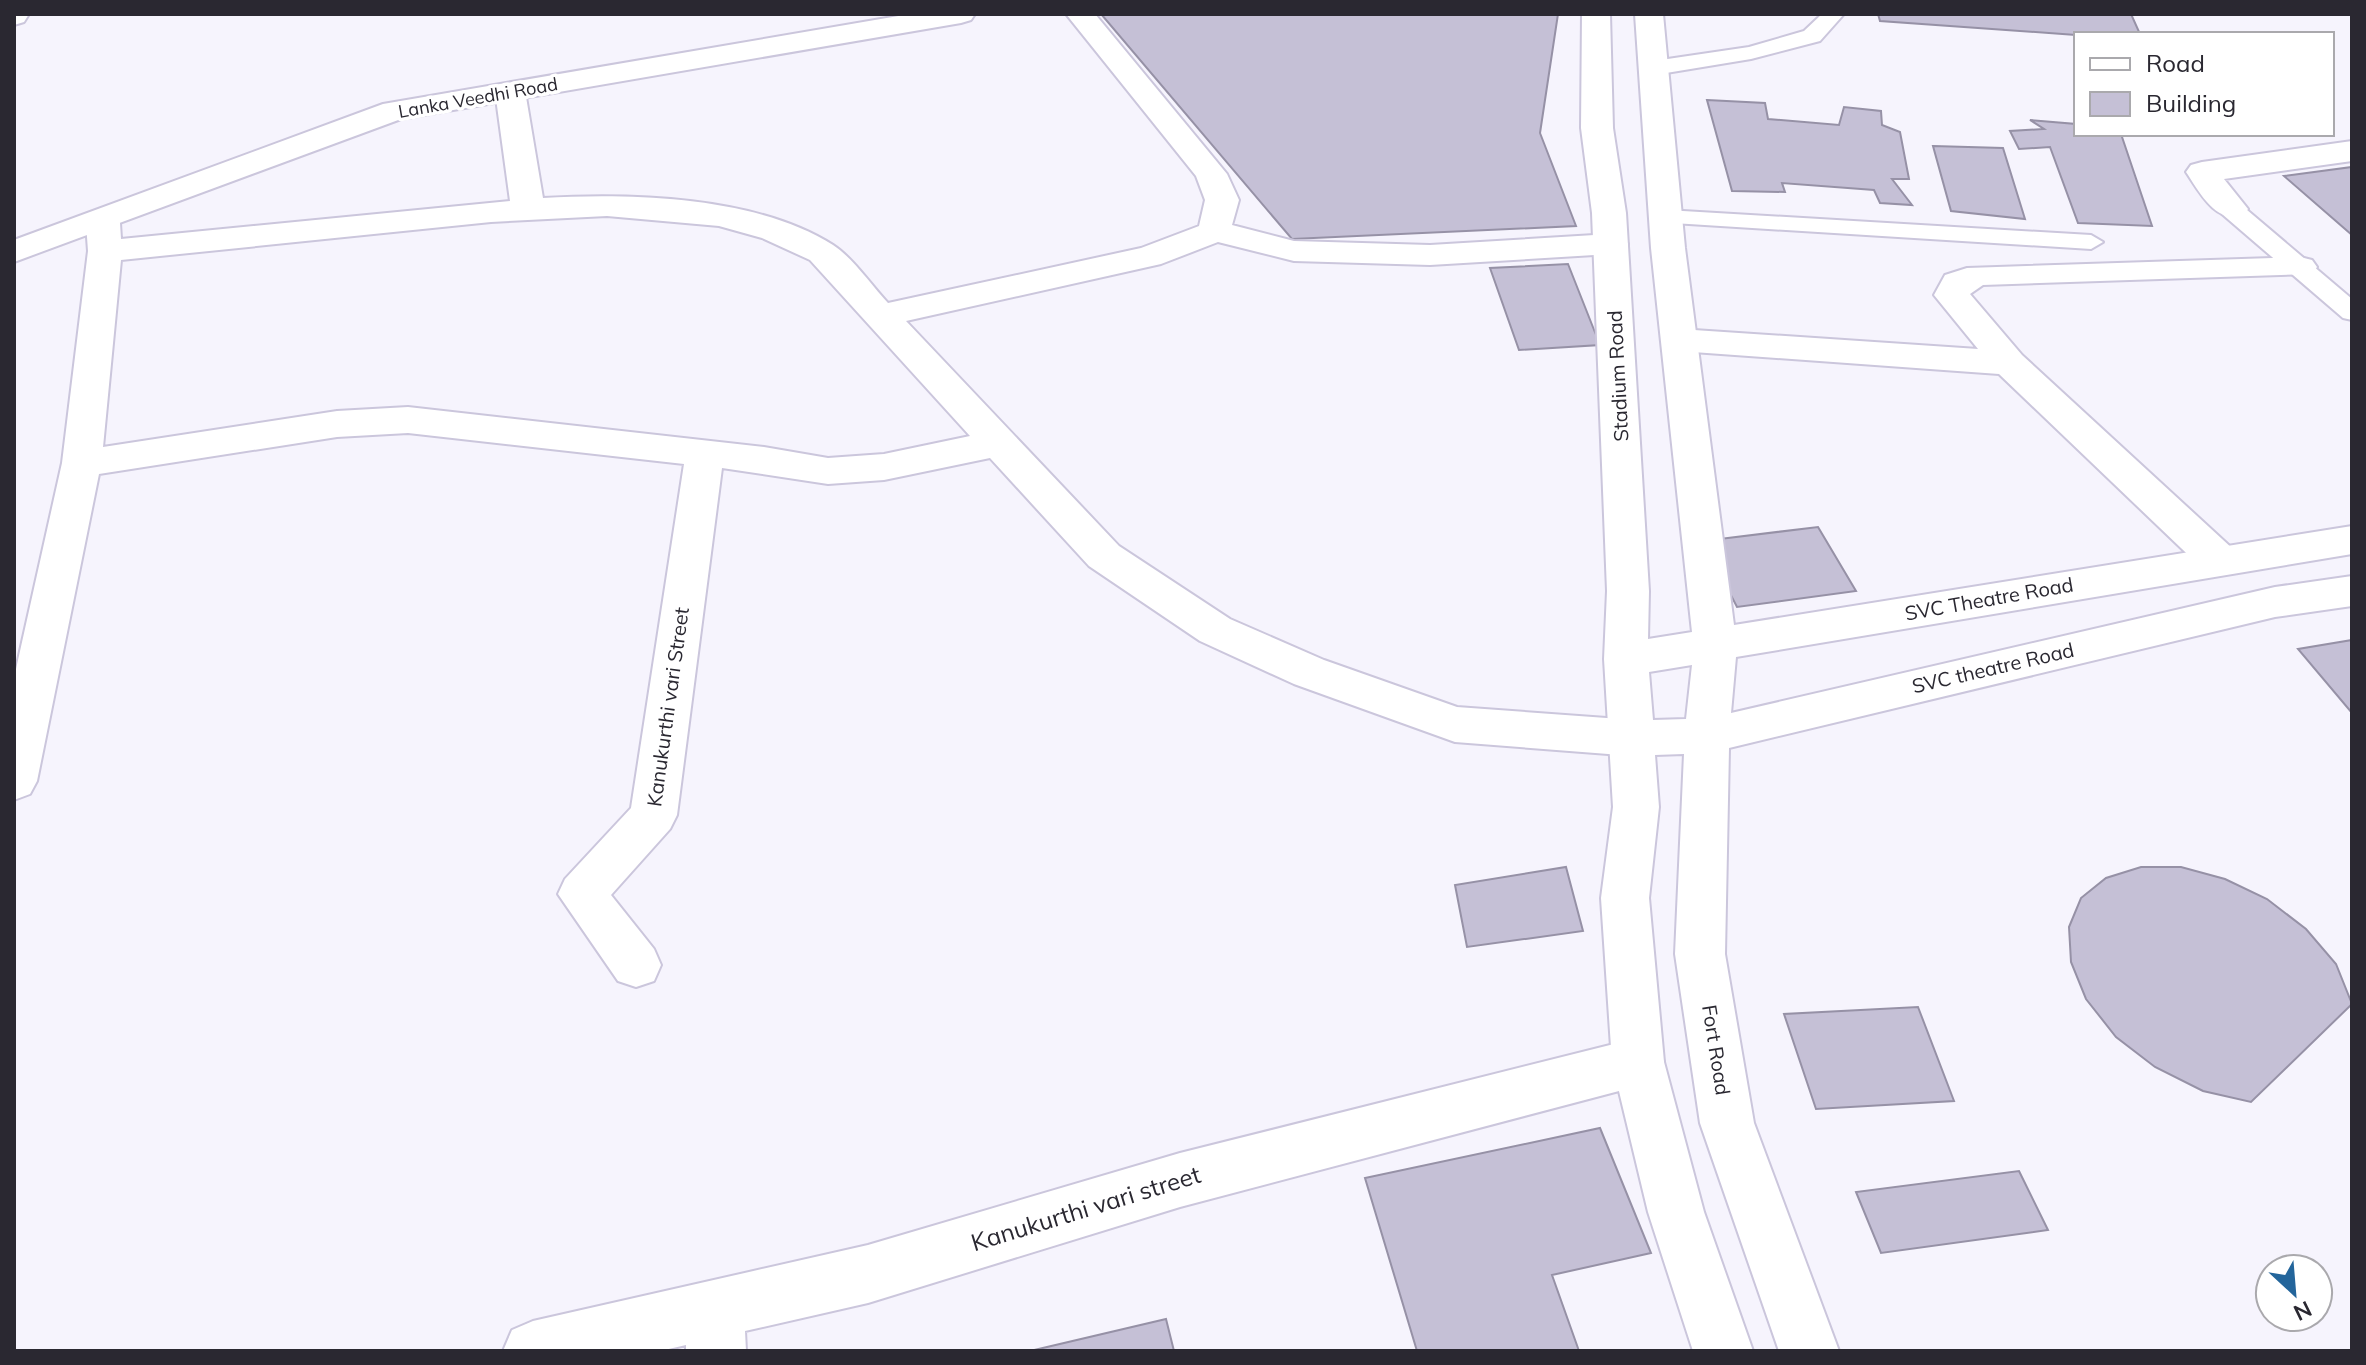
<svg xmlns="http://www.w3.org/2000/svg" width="2366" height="1365" viewBox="0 0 2366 1365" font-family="Mulish,sans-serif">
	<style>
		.building { fill: #c5c0d6; stroke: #9691a6; stroke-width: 2 }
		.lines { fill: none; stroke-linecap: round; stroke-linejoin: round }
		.service-casing { stroke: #cbc6dc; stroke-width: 4 }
		.minor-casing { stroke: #cbc6dc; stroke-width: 4 }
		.tertiary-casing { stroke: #cbc6dc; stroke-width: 4 }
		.service { fill: #fff; fill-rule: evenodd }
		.minor { fill: #fff; fill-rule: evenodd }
		.tertiary { fill: #fff; fill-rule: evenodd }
		.labels { text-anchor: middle; stroke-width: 7; stroke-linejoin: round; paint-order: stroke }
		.far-street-label { font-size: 18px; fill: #2a2831; stroke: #fff }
		.street-label { font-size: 20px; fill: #2a2831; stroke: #fff }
		.near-street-label { font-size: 24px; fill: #2a2831; stroke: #fff }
	</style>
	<rect width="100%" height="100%" fill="#f6f4fd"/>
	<path class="building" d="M1101,14h457l-18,119 36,93 -284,13z
		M1878,14h253l9,20 -64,1 -196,-14z
		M1707,100l58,3 3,16 71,6 5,-18 37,4 1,14 18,7 9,47h-17l20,26 -32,-2 -6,-13 -92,-7 3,9 -53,-1z
		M2030,120l46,4v10h45l31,92 -74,-3 -28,-76 -31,2 -9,-18 34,-2z
		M1933,146l70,2 22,71 -74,-8z
		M2352,167v68l-68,-59z
		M1568,264l32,81 -81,5 -29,-82z
		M1818,527l38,64 -119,16 -34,-66z
		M2352,640v73l-54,-64z
		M1566,867l17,64 -116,16 -12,-62z
		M2141,867h40l44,12 42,20 39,30 30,35 16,40 -101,98 -48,-11 -48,-24 -39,-30 -30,-38 -15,-37 -2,-35 12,-29 25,-20z
		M1918,1007l36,94 -138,8 -32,-95z
		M1600,1128l51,125 -99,22 27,76h-162l-52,-173z
		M2019,1171l29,59 -167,23 -25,-61z
		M1166,1319l8,32h-144z"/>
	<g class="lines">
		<g class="service-casing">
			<path id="service" d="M1822,14h22l-24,27 -69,18 -97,16 -11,-7 11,-7 95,-14 55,-16z
				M2231,202l9,2 112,95v21l-9,-2 -121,-104 -3,-5z
				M1666,210l425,25 12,7 -12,7 -434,-27 -3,-5 3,-5z"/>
		</g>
		<g class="minor-casing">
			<path id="minor" d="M14,14h15l-5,8 -10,3z
				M1066,14h29l132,160 12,26 -7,25 62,16 136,4 181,-11 12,3 5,7 -5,7 -12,3 -181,11 -136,-4 -76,-19 -57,22 -255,57 213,225 111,73 94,41 133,47 177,13 16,5 7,13 -7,13 -16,5 -179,-14 -161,-58 -94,-43 -111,-75 -99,-108 -106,22 -56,4 -106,-16 -45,347 -7,14 -59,66 43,54 7,16 -7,16 -18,6 -18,-6 -60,-87 7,-15 66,-71 53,-344 -276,-31 -71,4 -238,37 -62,307 -7,13 -16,6v-122l48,-215 26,-212 -2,-28 5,-7 12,-3 12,3 5,7 1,16 389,-38 -15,-110 4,-6h22l4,6 18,107c88,-5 213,-2 290,47 20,13 38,40 55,58l253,-55 58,-22 6,-26 -9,-24zM607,216l112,10 43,12 48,22 160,176 -86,18 -56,4 -64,-11 -356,-40 -71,4 -234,36 18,-187 370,-38z
				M2352,141v20l-128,18 24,30 -5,7c-28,7 -43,-23 -57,-44l5,-7 11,-3z
				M2300,257l12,3 5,7 -5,7 -329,11 -13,9 52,61 212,195 6,10 -6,10 -15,5 -15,-5 -205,-196 -320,-23 -13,-3 -5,-8 5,-8 13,-3 299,20 -44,-54 11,-20 22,-7z
				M1638,1038l19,7 7,17 -7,17 -19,7 -458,121 -312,96 -123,28 1,20h-60v-6l-26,6h-157l9,-21 21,-9 335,-76 312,-92z"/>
		</g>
		<g class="tertiary-casing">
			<path id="tertiary" d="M910,14h65l-4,6 -10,3 -560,96 -387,143v-22l369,-136z
				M1582,14h28l3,114 13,85 23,378 -1,48 44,-7 -41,-384 -16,-234h28l22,234 49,377 618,-99v28l-616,103 -5,56 544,-126 77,-11v30l-77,11 -546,131 -4,206 29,169 85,228h-60l-79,-228 -25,-169 9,-200 -29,1 4,52 -10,91 15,164 40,150 49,139h-60l-45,-139 -36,-150 -11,-164 12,-91 -9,-148 3,-68 -15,-378 -11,-85zM1692,665l-6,54 -33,1 -4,-48z"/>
		</g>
		<use href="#service" class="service"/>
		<use href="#minor" class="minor"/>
		<use href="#tertiary" class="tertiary"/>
	</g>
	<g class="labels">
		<g class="far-street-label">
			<text transform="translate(478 98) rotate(-10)" y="6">Lanka Veedhi Road</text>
		</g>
		<g class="street-label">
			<text transform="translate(1618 376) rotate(-93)" y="7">Stadium Road</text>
			<text transform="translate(1989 599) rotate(-10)" y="7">SVC Theatre Road</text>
			<text transform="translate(1993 668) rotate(-13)" y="7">SVC theatre Road</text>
			<text transform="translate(668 707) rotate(-82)" y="7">Kanukurthi vari Street</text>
			<text transform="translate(1716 1050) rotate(81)" y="7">Fort Road</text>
		</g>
		<g class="near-street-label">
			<text transform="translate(1086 1209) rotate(-17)" y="8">Kanukurthi vari street</text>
		</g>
	</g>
	<rect width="2366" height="1365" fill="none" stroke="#2a2831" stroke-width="32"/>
	<rect x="2074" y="32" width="260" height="104" fill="#ffffff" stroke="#aaa9ad" stroke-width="2"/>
	<rect x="2090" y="58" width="40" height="12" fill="#ffffff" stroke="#aaa9ad" stroke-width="2"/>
	<text x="2146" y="72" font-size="24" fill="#2a2831">Road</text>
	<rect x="2090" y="92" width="40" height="24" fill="#c5c0d6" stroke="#aaa9ad" stroke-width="2"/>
	<text x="2146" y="112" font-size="24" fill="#2a2831">Building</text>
	<g transform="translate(2294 1293) rotate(154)"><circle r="38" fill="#ffffff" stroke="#aaa9ad" stroke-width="2"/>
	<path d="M0-6L14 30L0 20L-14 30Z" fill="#23659b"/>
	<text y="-12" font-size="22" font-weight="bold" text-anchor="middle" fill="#2a2831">N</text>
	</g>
</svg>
